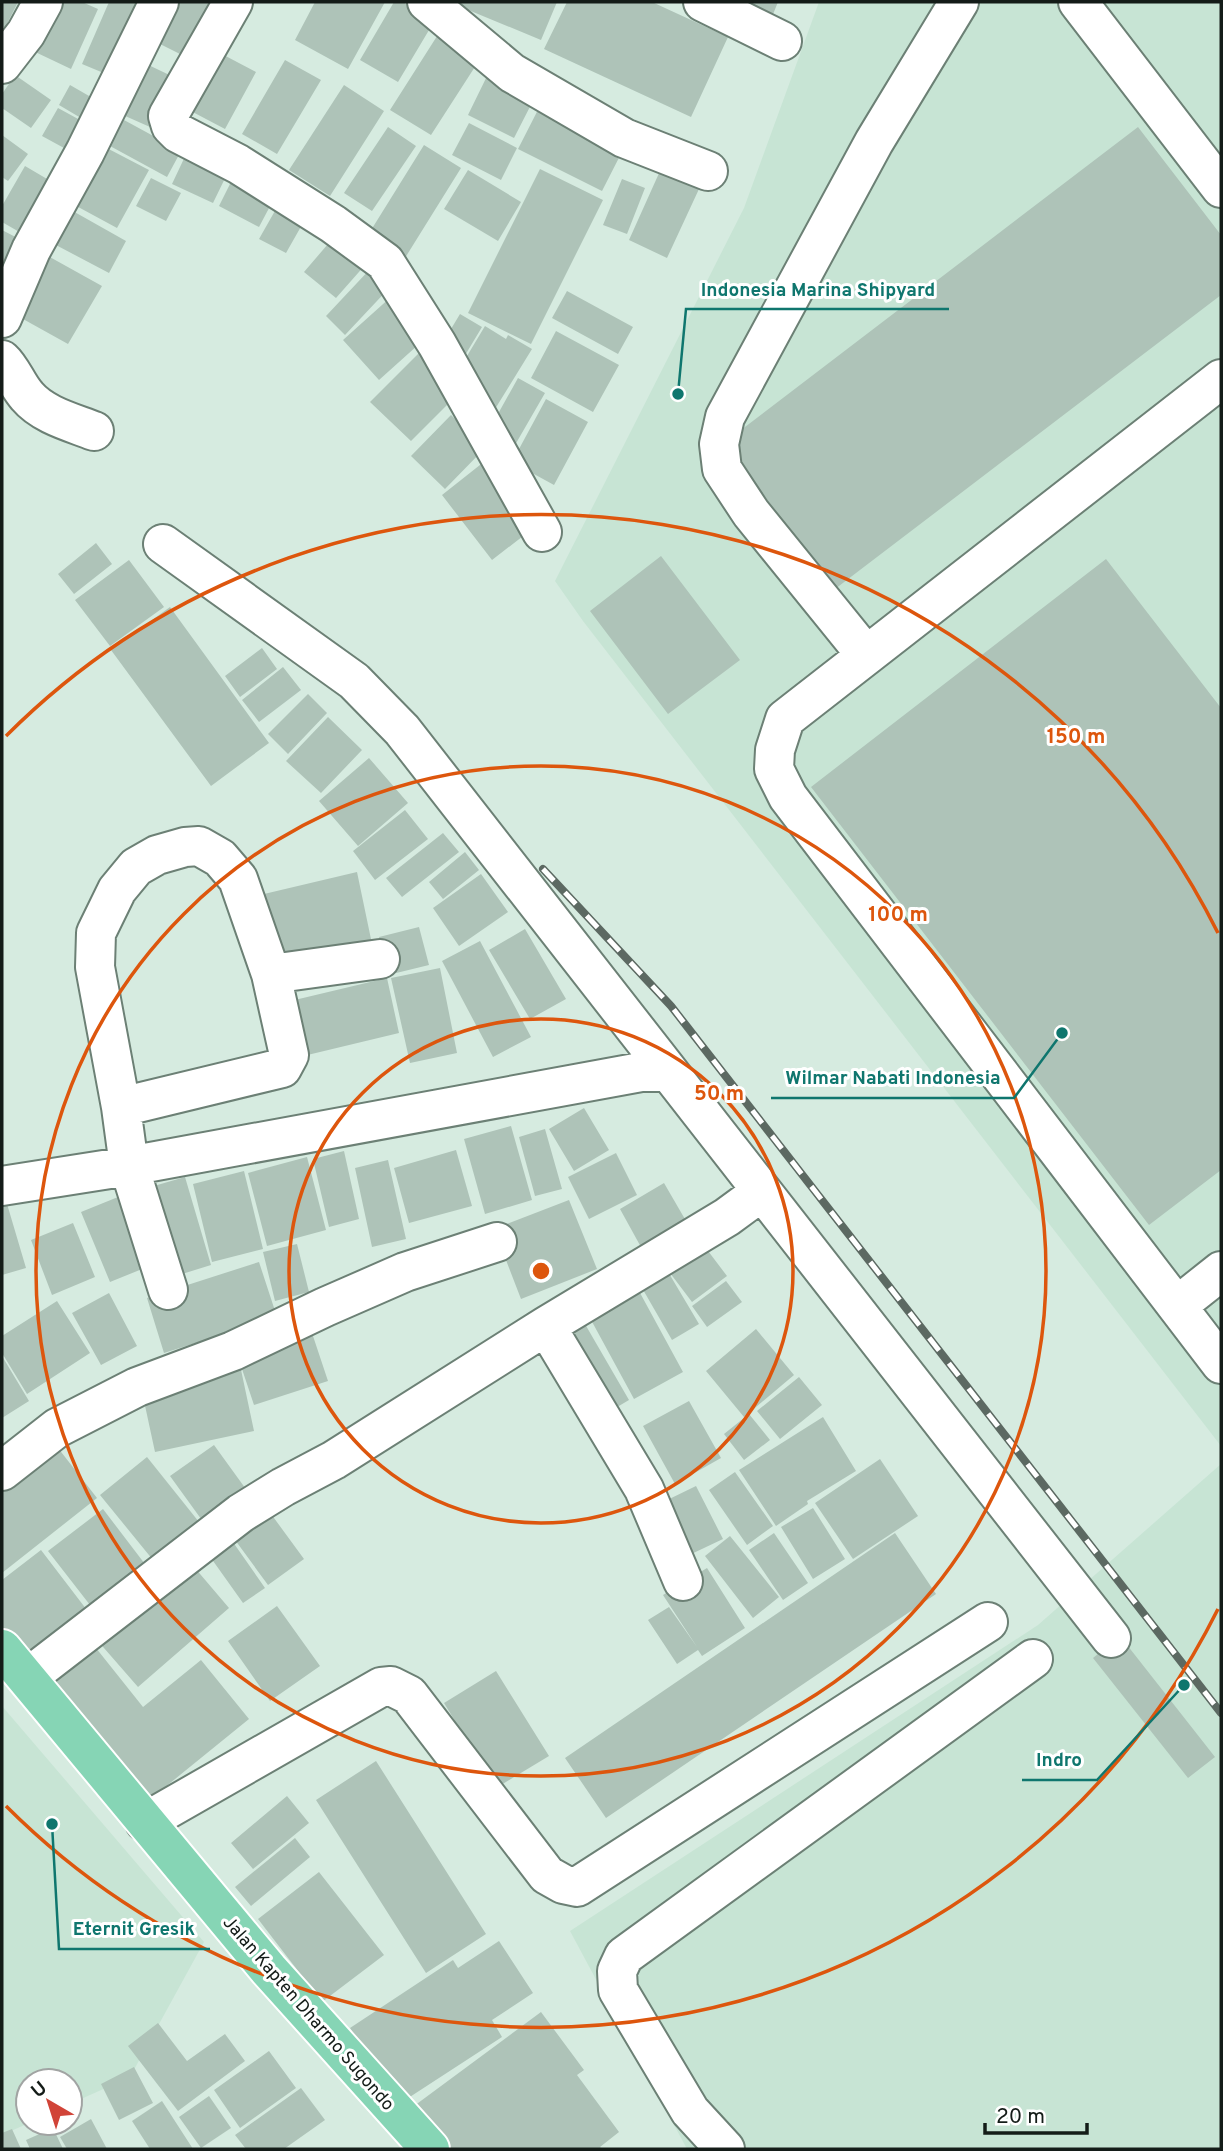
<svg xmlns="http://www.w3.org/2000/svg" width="1223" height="2151" viewBox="0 0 1223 2151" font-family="Overpass,sans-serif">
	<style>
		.built { fill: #c7e4d4 }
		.building { fill: #aec3b8 }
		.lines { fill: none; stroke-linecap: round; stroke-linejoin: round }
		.minor-casing { stroke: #6c8075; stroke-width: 42 }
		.major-casing { stroke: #fff; stroke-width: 42 }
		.minor { stroke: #fff; stroke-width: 38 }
		.major { stroke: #86d5b5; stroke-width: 38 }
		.rail-casing { stroke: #5c6962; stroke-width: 8 }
		.rail { stroke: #fff; stroke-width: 5; stroke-dasharray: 16; stroke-linecap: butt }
		.ring { fill: none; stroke: #dd560d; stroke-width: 3.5 }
		.labels { text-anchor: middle; stroke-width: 6; stroke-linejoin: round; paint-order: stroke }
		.street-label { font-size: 18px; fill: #141c18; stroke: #fff }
		.centre { fill: #dd560d; stroke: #fff; stroke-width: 3.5 }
		.ring-label { font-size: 21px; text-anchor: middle; font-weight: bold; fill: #dd560d; stroke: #fff; stroke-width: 6; stroke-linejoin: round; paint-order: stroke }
		.leader { fill: none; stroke: #0f766e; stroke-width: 2.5 }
		.callout-dot { fill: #0f766e; stroke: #fff; stroke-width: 2.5 }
		.callout-label { font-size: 19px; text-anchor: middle; font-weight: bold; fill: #0f766e; stroke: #fff; stroke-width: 6; stroke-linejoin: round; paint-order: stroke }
	</style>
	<rect width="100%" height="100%" fill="#d6ebe0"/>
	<path class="built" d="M819,2h402v1444l-638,-825 -28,-40 189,-373z
		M1221,1464v685h-534l-117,-218 468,-306z
		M2,1706l202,236 -74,135 -60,27v-23h-42l1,42 -27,12z"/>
	<path class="building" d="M2,2h16l-13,26 -3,-1z
		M52,2h30l16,7 -27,60 -40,-19z
		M109,2h42l-33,77 -36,-15z
		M170,2h54l-30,59 -44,-22z
		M315,2h70l-37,67 -53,-29z
		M394,2h9l32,18 -37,62 -38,-22z
		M449,2h108l-16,38z
		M567,2h85l76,35 -37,80 -147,-68z
		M729,2h49l-9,22z
		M439,33l41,26 -49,76 -41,-25z
		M218,52l38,20 -31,57 -38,-20z
		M138,60l44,21 -23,50 -45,-20z
		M285,60l36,20 -44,74 -35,-20z
		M490,70l47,23 -23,45 -46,-23z
		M15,75l36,25 -20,28 -29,-20v-14z
		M70,85l33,19 -12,20 -32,-19z
		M344,85l40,26 -54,85 -41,-26z
		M543,100l84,42 -25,49 -84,-42z
		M58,108l33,18 -16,28 -33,-18z
		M124,120l57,31 -14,26 -57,-31z
		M469,123l48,25 -16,32 -49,-25z
		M388,127l28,19 -44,65 -28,-18z
		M1138,127l83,108v60l-386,294 -111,-146z
		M2,135l26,19 -20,27 -6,-4z
		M101,145l48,25 -32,58 -48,-26z
		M424,145l37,23 -56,90 -37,-23z
		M189,148l41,20 -17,35 -41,-19z
		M25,166l34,20 -31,51 -26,-15v-16z
		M540,169l63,31 -72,144 -63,-31z
		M468,170l53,32 -23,39 -54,-32z
		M660,171l39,18 -32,69 -38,-18z
		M236,172l41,21 -18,34 -40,-21z
		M151,178l30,15 -15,28 -30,-15z
		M622,179l23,9 -18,46 -24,-9z
		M280,202l27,14 -21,37 -27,-14z
		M71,210l55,31 -17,32 -55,-29z
		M2,230l29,15 -29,56z
		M334,237l32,27 -30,34 -32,-26z
		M48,256l54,30 -34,58 -54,-30z
		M372,267l20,18 -47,50 -19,-19z
		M567,291l66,36 -15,27 -66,-36z
		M392,296l36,40 -49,44 -36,-40z
		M460,314l22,13 -18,30 -22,-13z
		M485,326l21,13 2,-4 24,14 -37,60 -23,-14 -14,-24z
		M556,331l63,34 -26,47 -62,-34z
		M419,353l40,40 -48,48 -41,-39z
		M518,378l27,15 -30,52 -26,-15z
		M546,399l42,23 -34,63 -42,-23z
		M451,415l34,33 -40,41 -34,-33z
		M485,461l51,65 -44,34 -50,-65z
		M96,543l16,21 -38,30 -16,-20z
		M661,556l79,104 -72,54 -78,-103z
		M1106,559l115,149v462l-72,55 -338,-438z
		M129,560l35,47 -54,39 -35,-46z
		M170,607l99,136 -58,43 -100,-136z
		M262,648l15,21 -37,28 -15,-21z
		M283,667l18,23 -42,32 -17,-22z
		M308,694l19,19 -39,41 -20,-20z
		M328,717l34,33 -41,43 -35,-32z
		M369,758l39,45 -50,43 -39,-45z
		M405,810l23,29 -53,41 -22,-29z
		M443,833l16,19 -57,45 -16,-19z
		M465,852l14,18 -36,29 -14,-17z
		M357,872l15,72 -93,20 -15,-70z
		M481,874l27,38 -49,34 -26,-38z
		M419,927l10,38 -41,10 -9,-38z
		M525,929l41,70 -36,20 -41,-69z
		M480,941l51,96 -38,20 -51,-96z
		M440,968l17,85 -47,10 -19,-85z
		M387,978l12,55 -104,25 -13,-55z
		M584,1108l25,42 -35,21 -25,-42z
		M511,1126l21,74 -47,14 -21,-75z
		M545,1129l17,60 -27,7 -16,-59z
		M456,1150l16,56 -63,17 -15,-55z
		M344,1151l15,68 -30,8 -16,-68z
		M616,1153l21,42 -48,24 -21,-42z
		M307,1157l19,73 -59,16 -19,-73z
		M388,1160l18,79 -34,8 -17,-79z
		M244,1171l19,78 -51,13 -19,-78z
		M185,1177l26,88 -45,14 -26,-89z
		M664,1183l29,50 -46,25 -27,-49z
		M2,1187l24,81 -24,7z
		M123,1195l29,70 -42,17 -29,-70z
		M569,1200l28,69 -76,30 -27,-70z
		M73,1223l22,54 -43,18 -21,-55z
		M699,1239l28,37 -35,26 -28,-37 35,59 -27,16 -34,-59z
		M297,1244l12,48 -34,9 -12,-49z
		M259,1262l18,55 -113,36 -17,-55z
		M633,1280l50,92 -49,27 -50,-92z
		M726,1281l16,21 -35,25 -15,-21z
		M109,1293l28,53 -36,19 -29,-52z
		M57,1301l33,52 -63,41 -25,-41v-17z
		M578,1312l51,88 -27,16 -51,-88z
		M756,1329l38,46 -50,42 -38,-46z
		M311,1330l17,51 -74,24 -17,-51z
		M2,1356l27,45 -27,17z
		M240,1365l14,66 -99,21 -14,-65z
		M799,1377l23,28 -42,34 -23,-28z
		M689,1401l32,57 -46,26 -32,-58z
		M749,1414l21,26 -26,20 -20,-26z
		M823,1417l33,54 -49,30 1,3 -32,22 -37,-56z
		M51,1439l46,59 -95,75v-95z
		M214,1445l34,47 -44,31 -34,-47z
		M147,1457l52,65 -46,38 -53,-65z
		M880,1459l38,57 -65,43 -38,-56z
		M735,1472l38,54 -26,19 -38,-55z
		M696,1486l27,53 -38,18 -26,-53z
		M263,1503l41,56 -36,26 -41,-56z
		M813,1508l32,51 -32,20 -32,-52z
		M103,1509l48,63 -54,42 -49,-63z
		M774,1533l34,50 -25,17 -34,-50z
		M895,1533l41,61 -330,224 -41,-60z
		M228,1535l37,53 -22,15 -37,-52z
		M730,1536l49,61 -26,21 -48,-62z
		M41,1550l52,68 -65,49 -26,-35v-52z
		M189,1561l40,47 -91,79 -41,-47z
		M707,1568l38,60 -43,28 -4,-6 -21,14 -29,-44 21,-13 28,40 -34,-52z
		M277,1606l43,60 -50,35 -42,-60z
		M1120,1636l95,121 -27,21 -95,-120z
		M88,1638l55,69 58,-47 48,59 -106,86 -104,-127z
		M496,1671l53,85 -53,32 -52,-85z
		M376,1761l110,173 -60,39 -110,-173z
		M287,1796l22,27 -56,46 -22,-26z
		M295,1838l15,19 -59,49 -16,-19z
		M319,1872l65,83 -62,47 -64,-83z
		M499,1941l34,52 -41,27 10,17 -103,67 -49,-76 103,-68 5,8z
		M541,2012l43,58 -7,5 42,57 -19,15 2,2h-156l-32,-43z
		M158,2023l29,38 38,-27 20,27 -67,50 -50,-65z
		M269,2051l27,37 -56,40 -26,-38z
		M134,2067l19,36 -34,17 -18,-36z
		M301,2088l24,32 -41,29h-38l-11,-14z
		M209,2096l22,32 -30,20 -22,-31z
		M162,2101l31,48h-43l-18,-28z
		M91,2119l16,30h-40l-7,-12z
		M53,2128l10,21h-33l-4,-9z
		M12,2129l9,20h-19v-16z"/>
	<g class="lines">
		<g class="minor-casing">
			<path id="minor" d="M233,2l-65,114 3,10 7,7 60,31 95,60 52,38 52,82 105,188
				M427,2l85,71 112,65 84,33
				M703,2l79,39
				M1078,2l143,186
				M2,64l24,-31 17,-31
				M2,318l29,-68 54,-98 74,-150
				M2,360c10,9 15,25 25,36 16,19 44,26 67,35
				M1221,379l-436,340 -10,31 -1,19 14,28 433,567
				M163,544l191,137 48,49 709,908
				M866,655l-115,-142 -29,-44 -3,-25 6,-27 149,-275 85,-140
				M271,974l109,-15
				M121,1107l161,-39 7,-13 -18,-81 -33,-95 -18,-21 -21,-12 -14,1 -28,8 -21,12 -19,23 -21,43 -1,34 26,140 8,59 39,124
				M2,1186l127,-20 512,-94h26
				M1177,1306l44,-35
				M546,1326l98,163 39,92
				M2,1471l55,-43 80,-41 96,-36 92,-44 80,-35 92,-30
				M27,1678l214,-165 42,-26 51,-27 212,-134 181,-109 34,-25
				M145,1822l236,-135 10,-1 18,9 138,180 16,9 14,3 411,-265
				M725,2149l-35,-38 -72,-121 -1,-19 7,-15 409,-297"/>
		</g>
		<g class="major-casing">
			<path id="major" d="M2,1649l267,321 161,179"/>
		</g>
		<use href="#minor" class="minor"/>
		<use href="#major" class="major"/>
		<g class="rail-casing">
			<path id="rail" d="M543,869l128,137 550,707"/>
		</g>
		<use href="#rail" class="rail"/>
	</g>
	<g class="ring">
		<circle cx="541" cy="1271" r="252"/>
		<circle cx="541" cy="1271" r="505"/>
		<path d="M1218 1609A757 757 0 0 1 6 1806M6 736A757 757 0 0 1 1218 933"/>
	</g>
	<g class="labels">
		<g class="street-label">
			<text transform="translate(309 2013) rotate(49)" y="6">Jalan Kapten Dharmo Sugondo</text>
		</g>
	</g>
	<circle cx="541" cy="1271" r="10" class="centre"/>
	<g class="ring-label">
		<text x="1076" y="743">150 m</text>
		<text x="898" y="921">100 m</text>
		<text x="719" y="1100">50 m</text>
	</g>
	<path class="leader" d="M678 394L686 309H949M1062 1033L1014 1098H771M1184 1685L1097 1780H1022M52 1824L59 1949H210"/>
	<g class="callout-dot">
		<circle cx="678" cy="394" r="7"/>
		<circle cx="1062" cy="1033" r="7"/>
		<circle cx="1184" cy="1685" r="7"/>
		<circle cx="52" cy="1824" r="7"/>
	</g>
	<g class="callout-label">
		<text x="818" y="296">Indonesia Marina Shipyard</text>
		<text x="893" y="1084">Wilmar Nabati Indonesia</text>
		<text x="1059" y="1766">Indro</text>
		<text x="134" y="1935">Eternit Gresik</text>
	</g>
	<rect width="1223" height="2151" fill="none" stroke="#141c18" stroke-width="7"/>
	<g transform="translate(49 2102) rotate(321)"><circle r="33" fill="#ffffff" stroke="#a1a4a3" stroke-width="2"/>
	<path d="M0-5L12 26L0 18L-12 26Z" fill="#d14438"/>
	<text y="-10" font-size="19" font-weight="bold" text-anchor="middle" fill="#141c18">U</text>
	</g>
	<path d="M985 2123v10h102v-10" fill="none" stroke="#141c18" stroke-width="3.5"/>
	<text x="996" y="2123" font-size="21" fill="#141c18" stroke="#ffffff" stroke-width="5" paint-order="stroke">20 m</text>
</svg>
